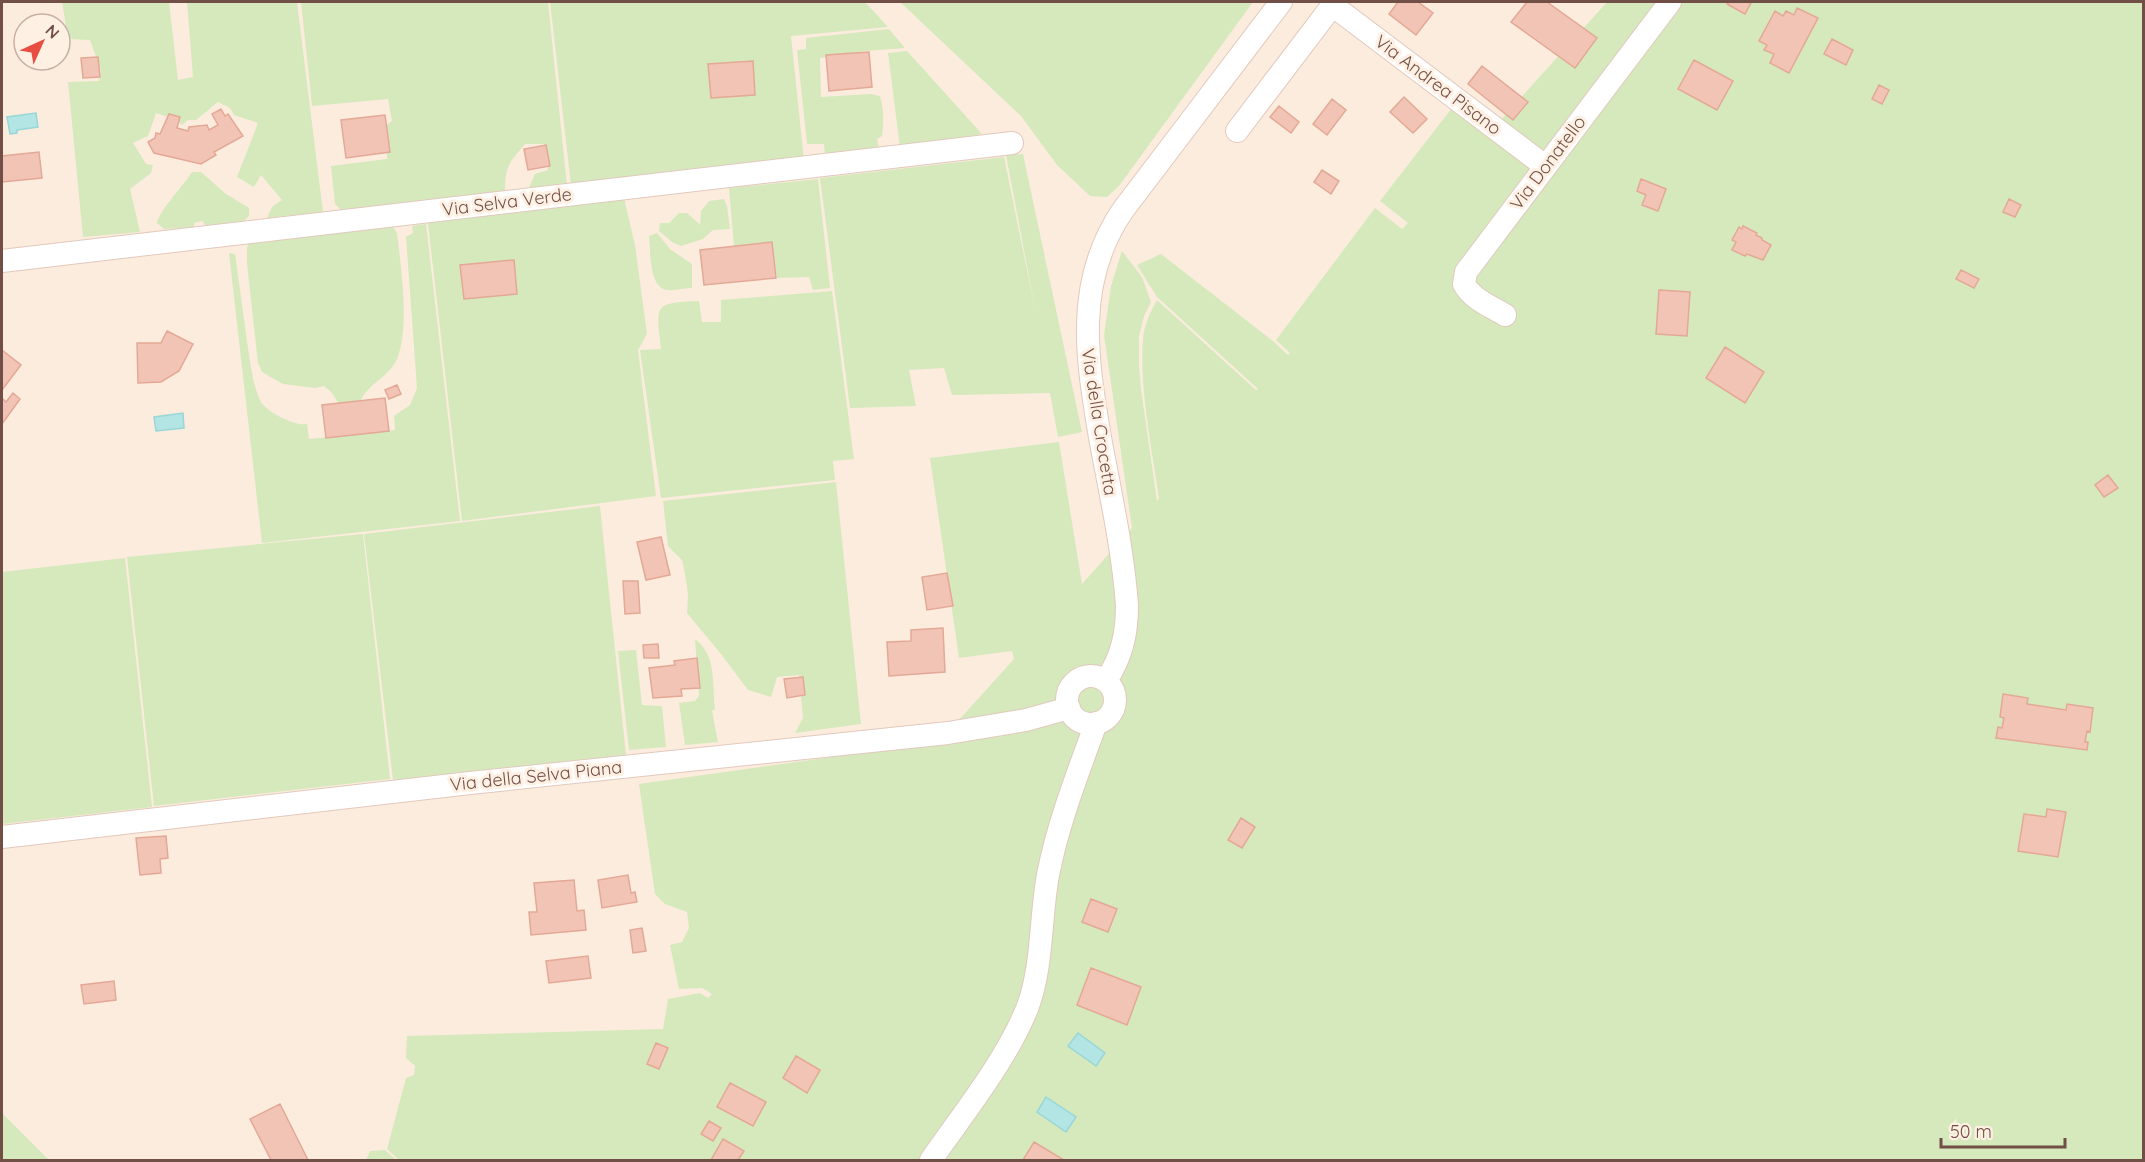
<svg xmlns="http://www.w3.org/2000/svg" width="2145" height="1162" viewBox="0 0 2145 1162" font-family="Quicksand,sans-serif">
	<style>
		.green { fill: #d5e9bd }
		.water { fill: #b3e5e5; stroke: #99d6d7; stroke-width: 1.5 }
		.building { fill: #f2c4b5; stroke: #e4a896; stroke-width: 1.5 }
		.lines { fill: none; stroke-linecap: round; stroke-linejoin: round }
		.minor-casing { stroke: #e2c9bd; stroke-width: 24 }
		.minor { stroke: #fff; stroke-width: 22 }
		.labels { text-anchor: middle; stroke-width: 6; stroke-linejoin: round; paint-order: stroke }
		.street-label { font-size: 18px; fill: #724f46; stroke: #fff0e4 }
	</style>
	<rect width="100%" height="100%" fill="#fcecde"/>
	<path class="green" d="M62,2h107l9,78 15,-3 -6,-75h110l26,210 -56,6 5,-11 10,-7 -21,-25 -7,12 -17,-10 21,-54 -24,-8 -4,-7 -12,-6 -22,18h-8l-6,5 -5,-5 -21,-7 -8,23 -15,7 13,21 7,1 -2,8 -21,16 10,43 -57,5 -15,-155 31,-1 2,-10 -11,-31 -22,-1z
		M301,2h247l19,184 -39,4 7,-16 13,-4 -4,-26h-19c-16,19 -20,22 -20,48l-164,18 -6,-6 -4,-38 56,-7 -1,-33 6,-5 -4,-22 -76,7z
		M550,2h315l23,25 -97,9 13,124 -233,25z
		M900,2h353l-134,184 -12,11 -17,-1 -33,-31 -36,-49z
		M1607,2h536v1158h-1744l-12,-11 19,-71 8,-3 1,-9 -9,-8 1,-22 256,-7 5,-30 32,-6 8,5 4,-4 -10,-6 -23,1 -9,-44 12,-3 7,-14 -2,-16 -22,-8 -10,-10 -16,-110 300,-42 75,-83 -2,-8 -53,7 -29,-200 129,-16 23,142 50,-56 -28,-193 7,-49 11,-35 20,26 9,25 -7,14 -5,20v29l2,24 16,112 2,-3c-7,-48 -20,-111 -16,-159 1,-14 7,-26 14,-39l99,90 2,-1 -101,-92 -20,-32 24,-11 112,87 15,14 2,-2 -14,-13 99,-132 27,21 6,-6 -28,-22 75,-97 35,28z
		M889,29l16,19 -40,3 -45,7 1,39 50,-3 9,2c4,14 4,26 2,40l-5,3 2,10 -54,6 -1,-11h-17l-10,-94 9,-1v-11z
		M907,51l75,83 -82,14 -12,-95z
		M1023,154l59,278 -24,5 -8,-44 -98,2 -8,-27 -35,2 7,36 -66,2 -30,-230 184,-21 32,157 -30,-159z
		M192,172h9l25,22 23,14v8l-5,5 -38,5 -4,-5 -8,2v4l-30,2 -7,-6c2,-12 27,-38 35,-51z
		M818,179l12,109 -17,2 -4,-13 -32,1 -5,-35 -38,3 -5,-58z
		M624,198l11,47 12,89 -9,16 18,146 -194,25 -34,-298z
		M724,199l3,7 3,23 -17,1 -10,9 -22,7 -9,-4 -13,-11 1,-8h9l10,-10h8l13,12 1,-14 8,-10z
		M426,224l34,297 -198,22 -33,-290 6,1c4,29 8,58 12,87 3,20 5,41 13,59 4,11 36,27 47,24l2,15 86,-9 -1,-14 16,-11 7,-17 -11,-151 7,-4 -1,-7z
		M393,227l4,6c4,35 13,94 0,126 -8,18 -28,24 -36,41l-22,4 -7,-11 -8,-7 -9,2 -32,-4 -21,-12 -4,-9 -11,-99v-16l2,-5z
		M657,233l13,16 22,15v24c-8,0 -17,3 -24,2 -20,-1 -17,-40 -19,-54z
		M832,291l22,168 -21,2 2,19 -174,18 -21,-148 21,-1c-5,-45 -8,-46 38,-48l3,21h19v-22z
		M836,482l25,242 -66,9 8,-15 -4,-43 -22,2 -6,20 -23,-7 -27,-36 -34,-41 1,-19 -3,-20 -3,-14 -14,-14 -5,-45z
		M600,506l26,249 -233,25 -29,-246z
		M363,534l27,245 -236,27 -27,-249z
		M125,558l27,249 -150,17v-252z
		M695,639c22,16 17,46 20,70l-3,2 6,31 -33,3 -6,-42 16,-2 4,-5z
		M636,650l6,55 20,1 4,41 -37,3 -11,-99z
		M2,1113l47,47h-47z
		M385,1150l11,10h-30l4,-9z"/>
	<path class="water" d="M36,113l2,14 -21,3v3l-7,1 -3,-17z
		M183,413l1,15 -28,3 -2,-14z
		M1078,1033l27,20 -9,13 -28,-20z
		M1046,1097l30,20 -10,15 -29,-20z"/>
	<path class="building" d="M1398,2h20l15,11 -17,22 -27,-21z
		M1527,2h20l50,36 -22,30 -64,-46z
		M1729,2h20l2,1 -6,11 -18,-10z
		M1797,8l21,10 -29,55 -19,-10 4,-9 -10,-4 3,-5 -8,-4 16,-30 8,5 3,-5 8,4z
		M1832,39l21,11 -7,15 -22,-11z
		M869,52l3,35 -43,4 -3,-36z
		M98,57l2,20 -17,1 -2,-20z
		M1694,60l39,21 -16,29 -39,-21z
		M753,61l2,34 -44,3 -3,-34z
		M1482,66l46,36 -15,18 -45,-36z
		M1879,85l10,5 -7,14 -10,-5z
		M1404,97l23,22 -14,14 -23,-21z
		M1332,99l14,11 -19,25 -14,-11z
		M1279,106l20,16 -8,11 -21,-16z
		M221,109l4,7 3,-2 15,22 -29,16 2,3 -15,9 -47,-11 -6,-11 7,-4 1,-5 4,1 9,-20 11,3 -3,11 11,3 1,-4 18,-2 2,5 9,-5 -6,-11z
		M385,115l5,37 -44,6 -5,-38z
		M546,145l4,21 -22,4 -4,-21z
		M39,152l3,26 -40,4v-26z
		M1322,170l17,11 -8,13 -17,-12z
		M1641,179l25,10 -8,22 -16,-6 4,-10 -9,-4z
		M2009,199l12,6 -6,12 -12,-5z
		M1743,226l14,7 -1,2 6,3v2l9,5 -8,15 -16,-6 -2,2 -13,-6 4,-8 -4,-2 7,-13 3,2z
		M772,242l4,36 -72,7 -4,-35z
		M514,260l3,34 -53,5 -4,-34z
		M1961,270l18,9 -5,9 -18,-9z
		M1659,290l31,2 -3,44 -31,-2z
		M167,331l26,13 -14,27 -18,11 -23,1 -1,-40h24z
		M1725,347l39,25 -19,31 -39,-25z
		M2,350l19,15 -19,25z
		M397,385l4,9 -12,5 -4,-9z
		M13,393l7,6 -18,25v-26l4,4z
		M385,398l4,33 -63,7 -4,-33z
		M2108,475l10,13 -14,9 -9,-12z
		M661,537l9,38 -24,5 -9,-38z
		M947,573l6,33 -26,4 -5,-33z
		M623,581h15l2,32 -15,1z
		M943,628l2,44 -56,4 -2,-34 24,-1v-11z
		M658,644l1,14h-15l-1,-13z
		M697,658l3,30 -19,1 1,7 -29,2 -4,-30 26,-3 -1,-4z
		M803,677l2,18 -18,3 -3,-19z
		M2003,694l25,4 -1,6 39,6 1,-6 26,4 -3,24 -3,-1 -2,11h3l-1,8 -91,-12 2,-11 4,1 2,-10 -4,-1z
		M2047,809l19,3 -8,45 -40,-6 6,-37 22,3z
		M1241,818l14,9 -13,21 -14,-8z
		M166,836l2,22 -8,1 1,14 -21,2 -4,-37z
		M628,875l3,18 4,-1 2,10 -35,6 -4,-28z
		M574,880l3,31 7,-1 2,20 -55,5 -2,-23h8l-3,-29z
		M1091,899l26,10 -9,23 -26,-10z
		M642,928l4,23 -13,2 -3,-23z
		M588,956l3,22 -42,5 -3,-22z
		M1091,968l50,19 -14,38 -50,-20z
		M114,981l2,19 -32,4 -3,-19z
		M656,1043l12,5 -9,21 -12,-5z
		M796,1056l24,14 -13,23 -24,-15z
		M730,1083l36,19 -13,24 -36,-19z
		M280,1104l28,56h-37l-21,-41z
		M709,1121l12,7 -8,13 -12,-7z
		M723,1139l21,12 -6,9h-27z
		M1034,1142l30,18h-41z"/>
	<g class="lines">
		<g class="minor-casing">
			<path id="minor" d="M1332,5l213,161
				M1237,131l98,-129
				M2,261l1010,-118
				M1505,315c-15,-9 -33,-16 -41,-31l2,-12 204,-270
				M1067 700a24 24 0 1 1 48 0a24 24 0 1 1-48 0Z
				M1106,681c16,-25 21,-47 21,-76 -4,-54 -16,-109 -26,-162 -14,-82 -28,-160 22,-233l158,-208
				M2,837l468,-54 478,-50 78,-13 43,-12
				M931,1160c32,-46 77,-102 97,-154 15,-42 12,-87 20,-131 10,-52 30,-102 48,-152"/>
		</g>
		<use href="#minor" class="minor"/>
	</g>
	<g class="labels">
		<g class="street-label">
			<text transform="translate(1438 85) rotate(37)" y="6">Via Andrea Pisano</text>
			<text transform="translate(1548 163) rotate(-53)" y="6">Via Donatello</text>
			<text transform="translate(507 202) rotate(-7)" y="6">Via Selva Verde</text>
			<text transform="translate(1099 422) rotate(81)" y="6">Via della Crocetta</text>
			<text transform="translate(536 776) rotate(-6)" y="6">Via della Selva Piana</text>
		</g>
	</g>
	<rect width="2145" height="1162" fill="none" stroke="#724f46" stroke-width="6"/>
	<g transform="translate(42 42) rotate(45)"><circle r="28" fill="#fff0e4" stroke="#c7b0a5" stroke-width="1.5"/>
	<path d="M0-4.5L10 22L0 15L-10 22Z" fill="#e84d41"/>
	<text y="-9" font-size="16" font-weight="bold" text-anchor="middle" fill="#724f46">N</text>
	</g>
	<path d="M1941 1138v9h124v-9" fill="none" stroke="#724f46" stroke-width="3"/>
	<text x="1950" y="1138" font-size="18" fill="#724f46" stroke="#fff0e4" stroke-width="4.5" paint-order="stroke">50 m</text>
</svg>
